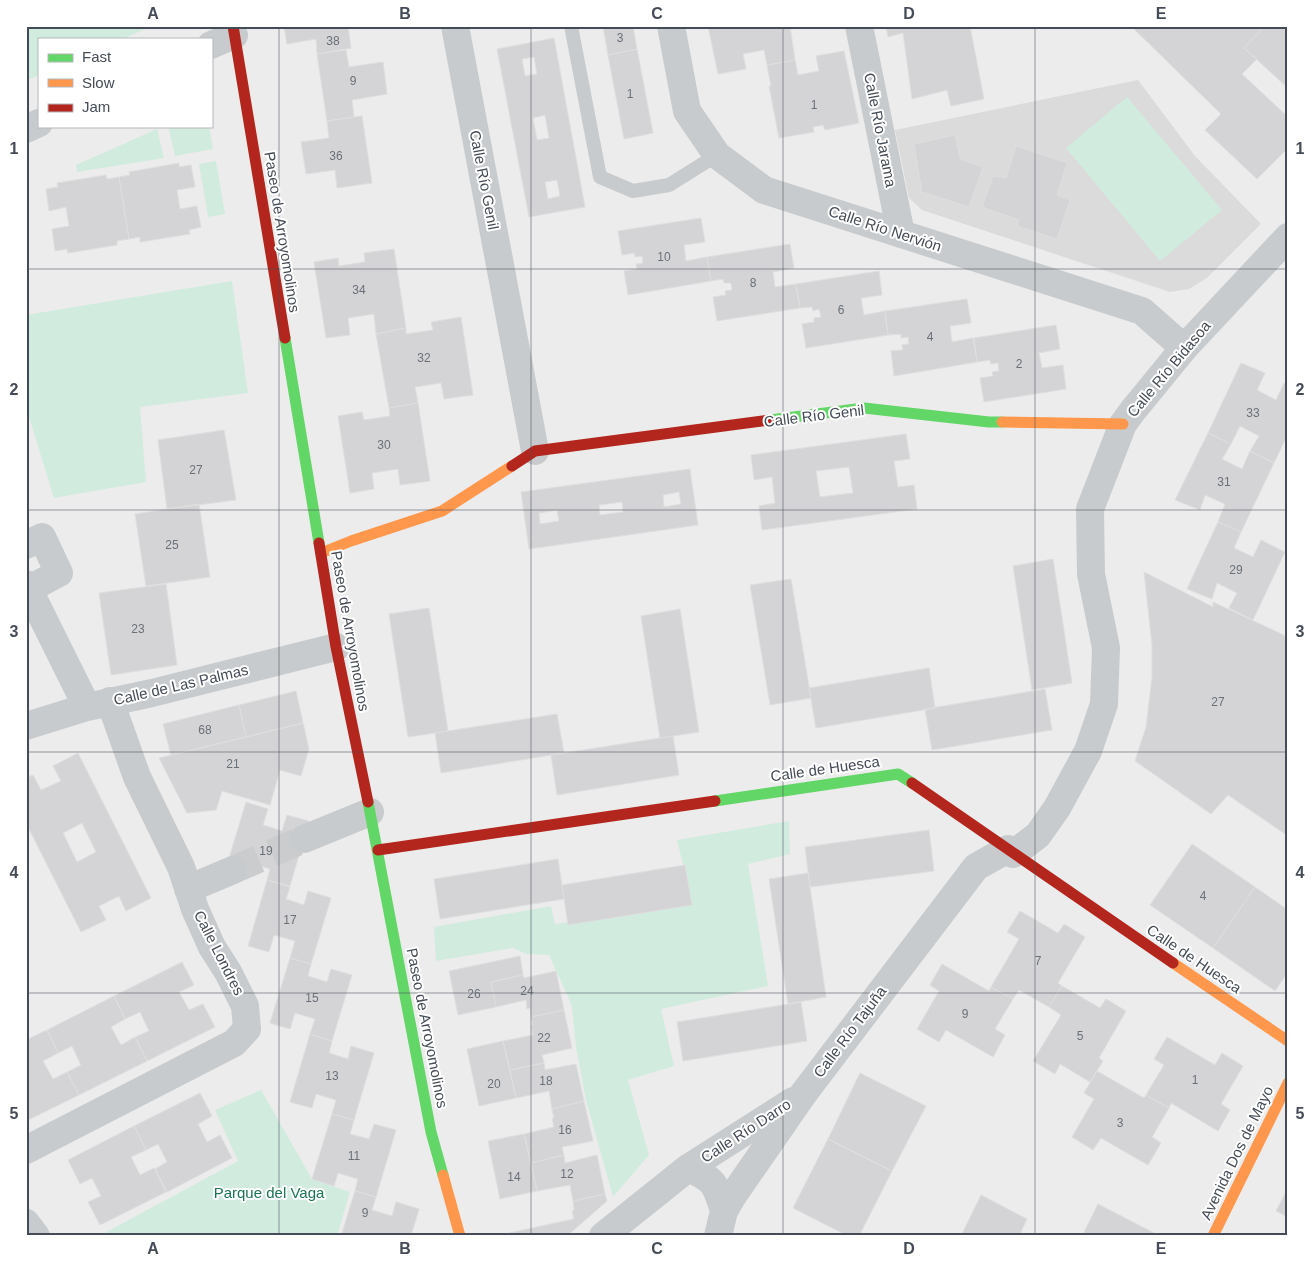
<svg xmlns="http://www.w3.org/2000/svg" width="1314" height="1262" viewBox="0 0 1314 1262" font-family="Arial,sans-serif">
	<style>
		.education { fill: #dbdbdb }
		.green { fill: #d1ebdf }
		.building { fill: #d4d4d7; stroke: #dededf; fill-rule: evenodd }
		.lines { fill: none; stroke-linecap: round; stroke-linejoin: round }
		.street-tunnel { stroke: #cbccce; stroke-width: 28; stroke-dasharray: 28 14; stroke-linecap: butt }
		.lane { stroke: #c8cbcd; stroke-width: 14 }
		.street { stroke: #c8cbcd; stroke-width: 28 }
		.fast { stroke: #63d668; stroke-width: 11 }
		.slow { stroke: #ff974d; stroke-width: 11 }
		.jam { stroke: #b3261e; stroke-width: 11 }
		.grid { fill: none; stroke: #454c57; stroke-width: 1; stroke-opacity: 0.55 }
		.labels { text-anchor: middle; stroke-width: 4; stroke-linejoin: round; paint-order: stroke }
		.number-label { font-size: 12px; fill: #6a7078 }
		.street-label { font-size: 15px; fill: #454c57; stroke: #fff }
		.park-label { font-size: 15px; fill: #1b7453; stroke: #fff }
		.neatline { fill: none; stroke: #454c57; stroke-width: 2 }
		.grid-label { font-size: 16px; text-anchor: middle; font-weight: bold; fill: #454c57 }
	</style>
	<rect width="100%" height="100%" fill="#edecec"/>
	<path class="education" d="M1138,80l57,76 66,68 -54,54 -18,11 -19,3 -248,-82 -13,-12 -14,-68z"/>
	<path class="green" d="M26,26h126l-29,13h-84v36l-13,6z
		M1127,97l95,113 -62,51 -94,-113z
		M168,126h41l4,23 -38,7z
		M157,129l7,29 -87,14 -1,-7z
		M216,161l9,53 -17,3 -9,-53z
		M232,281l16,112 -108,14 6,75 -92,16 -28,-91v-92z
		M789,821l1,33 -42,10 20,122 -107,23 13,57 -46,14 21,75 -36,42 -27,-97 -10,-53 -4,-39 -3,-9 -20,-44 -23,-1 -13,-6 -77,13 -2,-34 117,-21 4,18 137,-22 -15,-62z
		M261,1090l51,89 38,13 -13,44h-238l139,-75 -23,-51z"/>
	<path class="building" d="M284,26h64l3,22 -34,6 -1,-15 -29,5z
		M603,26h30l4,23 -29,6z
		M708,26h82l5,34 -28,5 -3,-15 -21,4 3,15 -28,5z
		M886,26h84l14,73 -33,7 -4,-16 -35,9 -9,-66 -15,4z
		M1131,26h134l-21,22 13,11 -15,15 46,43v31l-31,31 -52,-49 16,-16z
		M1265,26h23v62l-44,-40z
		M554,38l31,169 -56,10 -32,-168zM534,57l3,17 -12,2 -3,-17zM545,115l4,23 -12,2 -4,-22zM557,180l3,16 -12,3 -3,-17z
		M637,49l16,84 -29,6 -16,-84z
		M346,50l3,17 34,-5 4,32 -35,6 2,17 -27,4 -10,-67z
		M844,51l15,72 -34,7 -2,-5 -10,2 1,5 -35,6 -10,-52h2l-4,-21 28,-5 3,15 21,-4 -3,-15z
		M362,116l10,67 -35,5 -2,-18 -29,4 -5,-32 28,-4 -2,-17z
		M955,135l5,24 23,8 -14,40 -47,-15 -8,-48z
		M1016,146l51,17 -10,32 13,5 -13,39 -40,-13 2,-6 -37,-13 11,-31 13,2z
		M179,163v4l12,-2 4,22 -18,3 3,19 17,-3 4,21 -12,3 1,4 -50,8v-5l-11,2 -10,-62 11,-2 -1,-3z
		M106,175l1,4 12,-2 10,62 -12,2v4l-49,8 -1,-4 -12,2 -3,-22 17,-3 -3,-19 -17,4 -3,-22 12,-2 -1,-4z
		M701,218l4,24 -21,3 2,16 21,-4 4,24 -83,14 -4,-24 13,-2 -1,-5 7,-1 -1,-7 -7,1 -1,-4 -12,2 -4,-24z
		M790,244l4,24 -21,4 2,15 21,-3 4,24 -83,13 -4,-24 13,-2 -1,-4 7,-1 -1,-7h-7l-1,-4 -12,2 -4,-24z
		M394,249l12,79 -30,6 -2,-20 -26,4 2,17 -24,3 -12,-76 24,-4 1,8 26,-4 -1,-9z
		M879,271l3,24 -21,3 3,17 21,-4 3,24 -82,13 -4,-24 12,-2v-4l7,-1 -2,-8 -6,2 -1,-4 -12,1 -4,-24z
		M967,299l4,24 -21,3 2,16 21,-4 4,24 -83,14 -3,-25 12,-1 -1,-5 7,-1 -1,-7 -7,1v-4l-13,1 -3,-24z
		M461,317l12,78 -29,4 -3,-16 -26,4 3,16 -29,5 -13,-74 30,-6v6l27,-4 -2,-8z
		M1056,325l4,24 -21,4 3,15 21,-3 3,24 -82,13 -4,-24 13,-2 -1,-4 7,-1 -1,-8 -7,1 -1,-4 -13,2 -3,-24z
		M1241,363l24,10 -8,17 19,10 8,-17 4,2v49l-14,29 -24,-12 9,-15 -19,-10 -9,18 -23,-11z
		M418,403l12,78 -30,4 -2,-16 -26,4 2,16 -24,4 -12,-77 24,-4 2,8 26,-4 -1,-8z
		M224,430l12,70 -69,9 -9,-69z
		M1208,433l23,11 -9,15 20,10 8,-18 24,12 -33,69 -23,-10 7,-18 -20,-9 -5,15 -25,-10z
		M906,434l4,25 -16,2 4,26 16,-2 3,24 -155,21 -3,-24 16,-3 -3,-26 -18,3 -3,-25zM849,467l4,26 -33,4 -4,-26z
		M690,469l8,56 -169,24 -8,-57zM679,492l2,12 -17,3 -1,-12zM622,502l1,10 -23,3 -1,-10zM557,510l2,11 -19,3 -1,-11z
		M199,504l11,73 -64,9 -11,-72z
		M1218,522l23,10 -7,16 19,9 8,-17 24,12 -32,68 -24,-12 8,-15 -20,-10 -5,16 -25,-10z
		M1053,559l19,124 -40,7 -19,-124z
		M1144,572l69,35v-5l75,35v199l-60,-41 -17,19 -76,-53 11,-34 6,-49v-33z
		M791,579l20,119 -41,7 -20,-120z
		M166,584l11,81 -66,10 -12,-82z
		M429,608l19,123 -40,6 -19,-123z
		M680,609l19,123 -39,6 -19,-122z
		M929,668l6,40 -119,20 -7,-40z
		M1045,689l7,41 -120,20 -7,-41z
		M296,691l7,32 -57,14 -7,-32z
		M239,705l7,32 -75,18 -8,-31z
		M557,714l7,39 -123,20 -6,-40z
		M303,723l6,26 -8,27 -21,-6 -10,35 -48,-14 -6,19 -29,3 -28,-55z
		M673,736l6,39 -122,20 -6,-40z
		M78,753l73,145 -25,13 -7,-15 -20,10 7,14 -25,12 -55,-109v-45l7,-3 8,15 20,-9 -8,-15zM82,823l14,29 -19,10 -14,-29z
		M246,802l22,7 -5,16 19,6 5,-16 22,6 -19,65 -23,-6 3,-11 -20,-6 -3,11 -21,-6z
		M929,830l5,41 -124,16 -5,-40z
		M1192,844l63,43 -42,61 -63,-43z
		M558,859l6,40 -124,20 -6,-40z
		M685,865l7,40 -124,20 -6,-40z
		M808,873l18,124 -38,7 -19,-125z
		M267,880l23,7 -4,12 18,6 4,-14 23,7 -20,66 -21,-6 5,-17 -21,-6 -5,17 -21,-6z
		M1255,887l33,23v62l-13,19 -62,-43z
		M1020,911l38,22 6,-9 21,13 -27,46 4,3 -13,21 -30,-17 -6,9 -22,-12 28,-48 -12,-7z
		M520,956l3,19 -32,7 5,25 -38,8 -9,-44z
		M290,958l21,6 -3,12 19,6 4,-13 21,6 -20,66 -22,-7 5,-15 -20,-6 -5,16 -20,-6z
		M182,962l12,23 -15,7 10,18 14,-6 12,23 -68,34 -12,-24 14,-6 -9,-19 -15,7 -11,-23z
		M942,964l47,27 2,-4 22,12 -18,30 10,6 -12,22 -47,-27 -7,12 -22,-13 22,-38 -9,-6z
		M556,971l8,39 -33,7 -1,-9 -3,1 -1,-9 -30,7 -5,-25 32,-7 1,3z
		M1062,986l38,22 6,-9 20,12 -27,47 4,3 -13,21 -30,-18 -5,10 -22,-13 28,-46 -12,-8z
		M114,996l11,23 -14,8 10,18 14,-8 12,24 -68,34 -12,-23 14,-7 -9,-19 -14,7 -11,-23z
		M801,1002l6,39 -124,20 -6,-39z
		M564,1010l8,38 -30,7 2,8 -34,7 -7,-29 30,-6 -2,-9 2,-1 -2,-8z
		M47,1030l11,23 -15,8 10,18 14,-7 12,23 -53,26v-81z
		M310,1034l22,7 -3,12 19,6 3,-13 23,7 -20,67 -22,-6 4,-14 -20,-6 -4,14 -22,-6z
		M1167,1037l48,28 7,-12 21,13 -22,38 9,6 -12,21 -47,-28 -2,5 -23,-13 18,-30 -10,-6z
		M503,1041l13,57 -37,8 -12,-57z
		M544,1063l1,7 31,-6 8,37 -32,8 -3,-18 -33,7 -6,-28z
		M1097,1071l47,27 2,-3 23,13 -17,29 9,6 -13,22 -47,-27 -8,12 -21,-13 22,-38 -10,-6z
		M860,1073l66,33 -34,65 -64,-32z
		M200,1093l12,23 -14,8 9,18 13,-7 12,23 -65,34 -12,-23 12,-7 -9,-18 -12,6 -12,-24z
		M584,1101l9,40 -31,6 2,8 -33,8 -7,-29 30,-7 -2,-9h2l-2,-9z
		M332,1114l22,6 -4,14 19,5 5,-15 22,6 -20,67 -21,-6 3,-12 -20,-6 -4,13 -22,-7z
		M134,1126l12,24 -15,7 9,18 14,-7 12,24 -66,33 -12,-23 13,-6 -9,-18 -12,6 -12,-24z
		M524,1134l13,57 -37,8 -12,-58z
		M828,1139l64,32 -33,65h-11l-55,-28z
		M564,1155l1,8 32,-8 8,39 -32,7 -3,-16 -33,6 -6,-28z
		M1288,1188v29l-12,-6z
		M355,1191l21,6 -4,13 20,6 4,-14 23,7 -8,27h-70z
		M605,1194l2,7 -40,35h-58v-3l65,-14 -2,-8 2,-1 -1,-9z
		M981,1195l46,24 -8,17h-58z
		M1098,1204l62,32h-78z"/>
	<g class="lines">
		<path class="street-tunnel" d="M233,870l71,-31"/>
		<path class="lane" d="M571,26l29,151 33,14 36,-6 48,-30"/>
		<path class="street" d="M455,26l80,425
			M671,26l16,85 30,44 47,35 378,121 42,37
			M859,26l42,208
			M211,45l23,-10
			M26,129l13,-6
			M26,545l16,-8 17,36 -30,16
			M26,584l61,123
			M26,726l61,-19 65,-14 184,-46
			M304,839l66,-27
			M1013,854l25,-19 19,-27 31,-57 16,-47 2,-56 -15,-74 -1,-65 33,-85 11,-15 50,-61 104,-111
			M188,889l45,-19
			M26,1150l208,-107 13,-14 -2,-23 -17,-34 -16,-25 -17,-38 -14,-42 -44,-90 -27,-76
			M688,1168c26,11 28,16 36,43
			M26,1223l10,13
			M603,1236l85,-68 105,-67
			M718,1236l6,-25 8,-14 72,-104 172,-226 32,-18"/>
		<path class="fast" d="M285,338l34,205
			M770,420l94,-12 125,14h13
			M715,801l183,-27 14,9
			M368,802l63,330 12,43"/>
		<path class="slow" d="M1002,422l121,2
			M321,553l30,-12 91,-30 70,-45
			M1173,963l115,78
			M443,1175l17,61
			M1213,1236l75,-153"/>
		<path class="jam" d="M233,26l52,312
			M512,466l23,-15 235,-31
			M319,543l17,104 32,155
			M912,783l261,180
			M378,850l337,-49"/>
	</g>
	<path class="grid" d="M279,26v1210M531,26v1210M783,26v1210M1035,26v1210M26,269h1262M26,510h1262M26,752h1262M26,993h1262"/>
	<g class="labels">
		<g class="number-label">
			<text x="620" y="42">3</text>
			<text x="333" y="45">38</text>
			<text x="353" y="85">9</text>
			<text x="630" y="98">1</text>
			<text x="814" y="109">1</text>
			<text x="336" y="160">36</text>
			<text x="664" y="261">10</text>
			<text x="753" y="287">8</text>
			<text x="359" y="294">34</text>
			<text x="841" y="314">6</text>
			<text x="930" y="341">4</text>
			<text x="424" y="362">32</text>
			<text x="1019" y="368">2</text>
			<text x="1253" y="417">33</text>
			<text x="384" y="449">30</text>
			<text x="196" y="474">27</text>
			<text x="1224" y="486">31</text>
			<text x="172" y="549">25</text>
			<text x="1236" y="574">29</text>
			<text x="138" y="633">23</text>
			<text x="1218" y="706">27</text>
			<text x="205" y="734">68</text>
			<text x="233" y="768">21</text>
			<text x="266" y="855">19</text>
			<text x="1203" y="900">4</text>
			<text x="290" y="924">17</text>
			<text x="1038" y="965">7</text>
			<text x="527" y="995">24</text>
			<text x="474" y="998">26</text>
			<text x="312" y="1002">15</text>
			<text x="965" y="1018">9</text>
			<text x="1080" y="1040">5</text>
			<text x="544" y="1042">22</text>
			<text x="332" y="1080">13</text>
			<text x="1195" y="1084">1</text>
			<text x="546" y="1085">18</text>
			<text x="494" y="1088">20</text>
			<text x="1120" y="1127">3</text>
			<text x="565" y="1134">16</text>
			<text x="354" y="1160">11</text>
			<text x="567" y="1178">12</text>
			<text x="514" y="1181">14</text>
			<text x="365" y="1217">9</text>
		</g>
		<g class="street-label">
			<text transform="translate(880 130) rotate(79)" y="5">Calle Río Jarama</text>
			<text transform="translate(484 180) rotate(79)" y="5">Calle Río Genil</text>
			<text transform="translate(885 229) rotate(18)" y="5">Calle Río Nervión</text>
			<text transform="translate(282 232) rotate(81)" y="5">Paseo de Arroyomolinos</text>
			<text transform="translate(1169 369) rotate(-50)" y="5">Calle Río Bidasoa</text>
			<text transform="translate(814 416) rotate(-7)" y="5">Calle Río Genil</text>
			<text transform="translate(350 631) rotate(80)" y="5">Paseo de Arroyomolinos</text>
			<text transform="translate(181 685) rotate(-13)" y="5">Calle de Las Palmas</text>
			<text transform="translate(825 769) rotate(-8)" y="5">Calle de Huesca</text>
			<text transform="translate(219 953) rotate(63)" y="5">Calle Londres</text>
			<text transform="translate(1194 959) rotate(34)" y="5">Calle de Huesca</text>
			<text transform="translate(427 1028) rotate(79)" y="5">Paseo de Arroyomolinos</text>
			<text transform="translate(850 1032) rotate(-53)" y="5">Calle Río Tajuña</text>
			<text transform="translate(746 1131) rotate(-33)" y="5">Calle Río Darro</text>
			<text transform="translate(1237 1153) rotate(-64)" y="5">Avenida Dos de Mayo</text>
		</g>
		<g class="park-label">
			<text x="269" y="1198">Parque del Vaga</text>
		</g>
	</g>
	<rect width="1314" height="1262" fill="none" stroke="#ffffff" stroke-width="55"/>
	<rect x="38" y="38" width="175" height="90" fill="#ffffff" stroke="#b5b7bc"/>
	<rect x="48" y="54" width="25" height="8" fill="#63d668" stroke="#b5b7bc"/>
	<text x="82" y="62" font-size="15" fill="#454c57">Fast</text>
	<rect x="48" y="79" width="25" height="8" fill="#ff974d" stroke="#b5b7bc"/>
	<text x="82" y="88" font-size="15" fill="#454c57">Slow</text>
	<rect x="48" y="104" width="25" height="8" fill="#b3261e" stroke="#b5b7bc"/>
	<text x="82" y="112" font-size="15" fill="#454c57">Jam</text>
	<rect x="28" y="28" width="1258" height="1206" class="neatline"/>
	<g class="grid-label">
		<text x="153" y="19">A</text>
		<text x="405" y="19">B</text>
		<text x="657" y="19">C</text>
		<text x="909" y="19">D</text>
		<text x="1161" y="19">E</text>
		<text x="14" y="154">1</text>
		<text x="1300" y="154">1</text>
		<text x="14" y="395">2</text>
		<text x="1300" y="395">2</text>
		<text x="14" y="637">3</text>
		<text x="1300" y="637">3</text>
		<text x="14" y="878">4</text>
		<text x="1300" y="878">4</text>
		<text x="14" y="1119">5</text>
		<text x="1300" y="1119">5</text>
		<text x="153" y="1254">A</text>
		<text x="405" y="1254">B</text>
		<text x="657" y="1254">C</text>
		<text x="909" y="1254">D</text>
		<text x="1161" y="1254">E</text>
	</g>
</svg>
